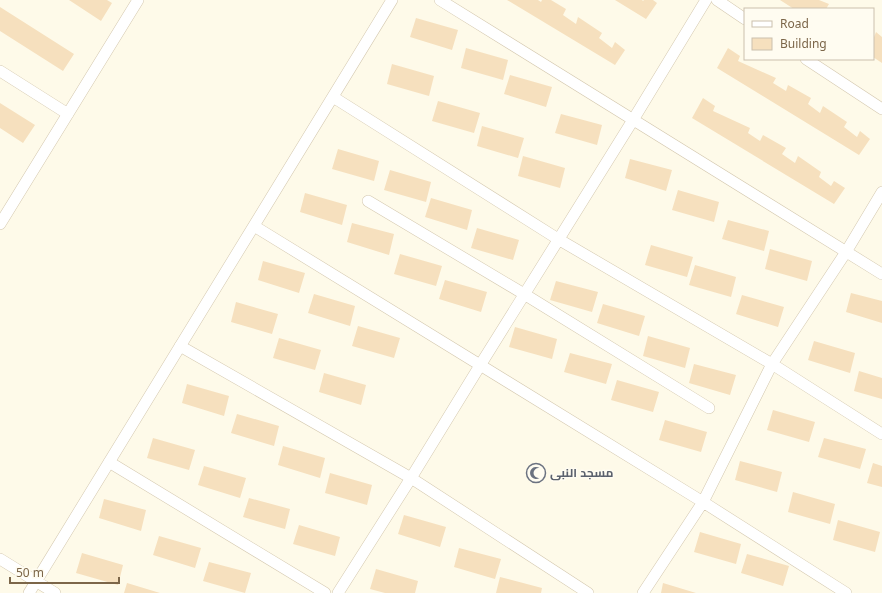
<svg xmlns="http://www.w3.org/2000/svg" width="882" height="593" viewBox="0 0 882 593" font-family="'Noto Sans',Cairo,sans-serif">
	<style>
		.building { fill: #f6e0be }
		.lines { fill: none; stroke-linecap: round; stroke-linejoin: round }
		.minor-casing { stroke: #d4c8af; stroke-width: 12 }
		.minor { stroke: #fff; stroke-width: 11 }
		.labels { text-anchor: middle; stroke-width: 3; stroke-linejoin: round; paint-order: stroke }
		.worship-label { font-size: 12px; font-weight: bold; fill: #5b616d; stroke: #fffcf1; text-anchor: start }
	</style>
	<rect width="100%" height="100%" fill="#fefae9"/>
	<path class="building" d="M69,0h38l5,3 -11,18z
		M507,0h31l3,2 1,-2h9l15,9 -3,6 13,9 2,-7 24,16 -3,5 13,10 3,-6 10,8 -10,15z
		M615,0h27l1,1 1,-1h9l4,3 -11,16z
		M780,0h39l10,4 -3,5h-32z
		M0,7l74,47 -11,17 -63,-40z
		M416,18l42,12 -6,20 -42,-13z
		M876,32l6,5v26l-9,-6v-17z
		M466,48l42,12 -5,20 -42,-12z
		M728,48l12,8 -2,5 38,17 -3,5 13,8 2,-6 23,13 -3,6 12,9 3,-7 24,16 -3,5 13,10 3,-6 10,8 -11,16 -142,-87z
		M392,64l42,12 -5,20 -42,-12z
		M510,75l42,12 -6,20 -42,-13z
		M703,98l12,8 -2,5 37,17 -2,5 12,8 3,-6 23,13 -4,6 13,9 3,-7 23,16 -2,5 12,9 3,-5 11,7 -11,16 -142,-86z
		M438,101l42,12 -6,20 -42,-12z
		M0,103l35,22 -12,18 -23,-15z
		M561,114l41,11 -5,20 -42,-12z
		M482,126l42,12 -6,20 -41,-12z
		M338,149l41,12 -5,20 -42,-12z
		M523,156l42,12 -5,20 -42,-12z
		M630,159l42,11 -6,21 -41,-13z
		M390,170l41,12 -5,20 -42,-12z
		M678,190l41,12 -5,20 -42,-12z
		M305,193l42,12 -5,20 -42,-13z
		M431,198l41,12 -5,20 -42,-13z
		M728,220l41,11 -5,20 -42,-12z
		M352,223l42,11 -5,21 -42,-13z
		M477,228l42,12 -6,20 -42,-12z
		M651,245l42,12 -6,20 -42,-12z
		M770,249l42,12 -5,20 -42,-12z
		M400,254l42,12 -6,20 -42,-12z
		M263,261l42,12 -6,20 -41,-13z
		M695,265l41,12 -5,20 -42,-12z
		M445,280l42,12 -6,20 -42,-13z
		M556,281l42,11 -6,20 -42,-12z
		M851,293l31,8v22l-36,-11z
		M314,294l41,12 -5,20 -42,-13z
		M742,295l42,12 -6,20 -42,-13z
		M236,302l42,12 -6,20 -41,-12z
		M603,304l42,12 -6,20 -42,-13z
		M358,326l42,12 -6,20 -42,-12z
		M515,327l42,12 -5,20 -43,-12z
		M648,336l42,12 -5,20 -42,-12z
		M279,338l42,12 -6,20 -42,-12z
		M814,341l41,12 -5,20 -42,-13z
		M570,353l42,11 -6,20 -42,-12z
		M694,364l42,11 -6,20 -41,-12z
		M859,371l23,7v21l-28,-8z
		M324,373l42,12 -5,20 -42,-13z
		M617,380l42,12 -6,20 -42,-12z
		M187,384l42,12 -5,20 -42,-13z
		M773,410l42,12 -6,20 -42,-12z
		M237,414l42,12 -5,20 -43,-13z
		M665,420l42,12 -6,20 -42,-12z
		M153,438l42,12 -6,20 -42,-12z
		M824,438l42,11 -6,20 -42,-12z
		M283,446l42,12 -5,20 -42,-13z
		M740,461l42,11 -5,20 -42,-12z
		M873,463l9,3v21l-15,-4z
		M204,466l42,12 -6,20 -42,-13z
		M330,473l42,12 -5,20 -42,-12z
		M793,492l42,12 -5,20 -42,-12z
		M249,498l41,11 -5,20 -42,-12z
		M104,499l42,11 -5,21 -42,-13z
		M404,515l42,12 -6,20 -42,-13z
		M838,520l42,12 -5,20 -42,-12z
		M299,525l41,12 -5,19 -42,-12z
		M700,532l41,12 -5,20 -42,-12z
		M159,536l42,12 -6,20 -42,-13z
		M459,548l42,11 -6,20 -41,-12z
		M82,553l41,12 -5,20 -42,-12z
		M747,554l42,12 -6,20 -42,-13z
		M209,562l42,11 -6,20 -42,-12z
		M376,569l42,12 -3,12h-30l-15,-4z
		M500,577l42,11 -1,5h-45z
		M127,583l33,10h-36z
		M663,583l33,10h-35z"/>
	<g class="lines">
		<g class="minor-casing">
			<path id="minor" d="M440,0l442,274
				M717,0l28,19
				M806,59l76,50
				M0,71l68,43
				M333,97l225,142 214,125 110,70
				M368,201l156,93 185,114
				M0,224l138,-224
				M254,226l449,276 143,91
				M180,346l231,132 177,115
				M109,462l216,131
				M0,559l55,34
				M29,593l363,-593
				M338,593l73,-115 73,-119 149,-239 73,-120
				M643,593l60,-91 69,-138 74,-112 36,-60"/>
		</g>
		<use href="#minor" class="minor"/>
	</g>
	<defs>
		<g id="mosque-ring" transform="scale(1)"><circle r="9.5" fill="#fffcf1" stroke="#6b7280" stroke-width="1.5"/><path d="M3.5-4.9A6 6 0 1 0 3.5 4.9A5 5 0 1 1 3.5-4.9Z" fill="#6b7280"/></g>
	</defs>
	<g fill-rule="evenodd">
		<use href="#mosque-ring" x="536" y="473"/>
	</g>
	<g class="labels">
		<g class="worship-label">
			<text x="550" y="477">مسجد النبی</text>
		</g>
	</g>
	<rect x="744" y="8" width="130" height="52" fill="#fffcf1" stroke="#cbc0ae"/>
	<rect x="752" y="21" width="20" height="6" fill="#ffffff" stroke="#cbc0ae"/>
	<text x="780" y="28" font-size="12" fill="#7c6649">Road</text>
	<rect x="752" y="38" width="20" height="12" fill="#f6e0be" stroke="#cbc0ae"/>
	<text x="780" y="48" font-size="12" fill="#7c6649">Building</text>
	<path d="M10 577v6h109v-6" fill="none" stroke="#7c6649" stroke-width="2"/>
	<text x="16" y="577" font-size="12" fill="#7c6649" stroke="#fffcf1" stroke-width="3" paint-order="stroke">50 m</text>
</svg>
